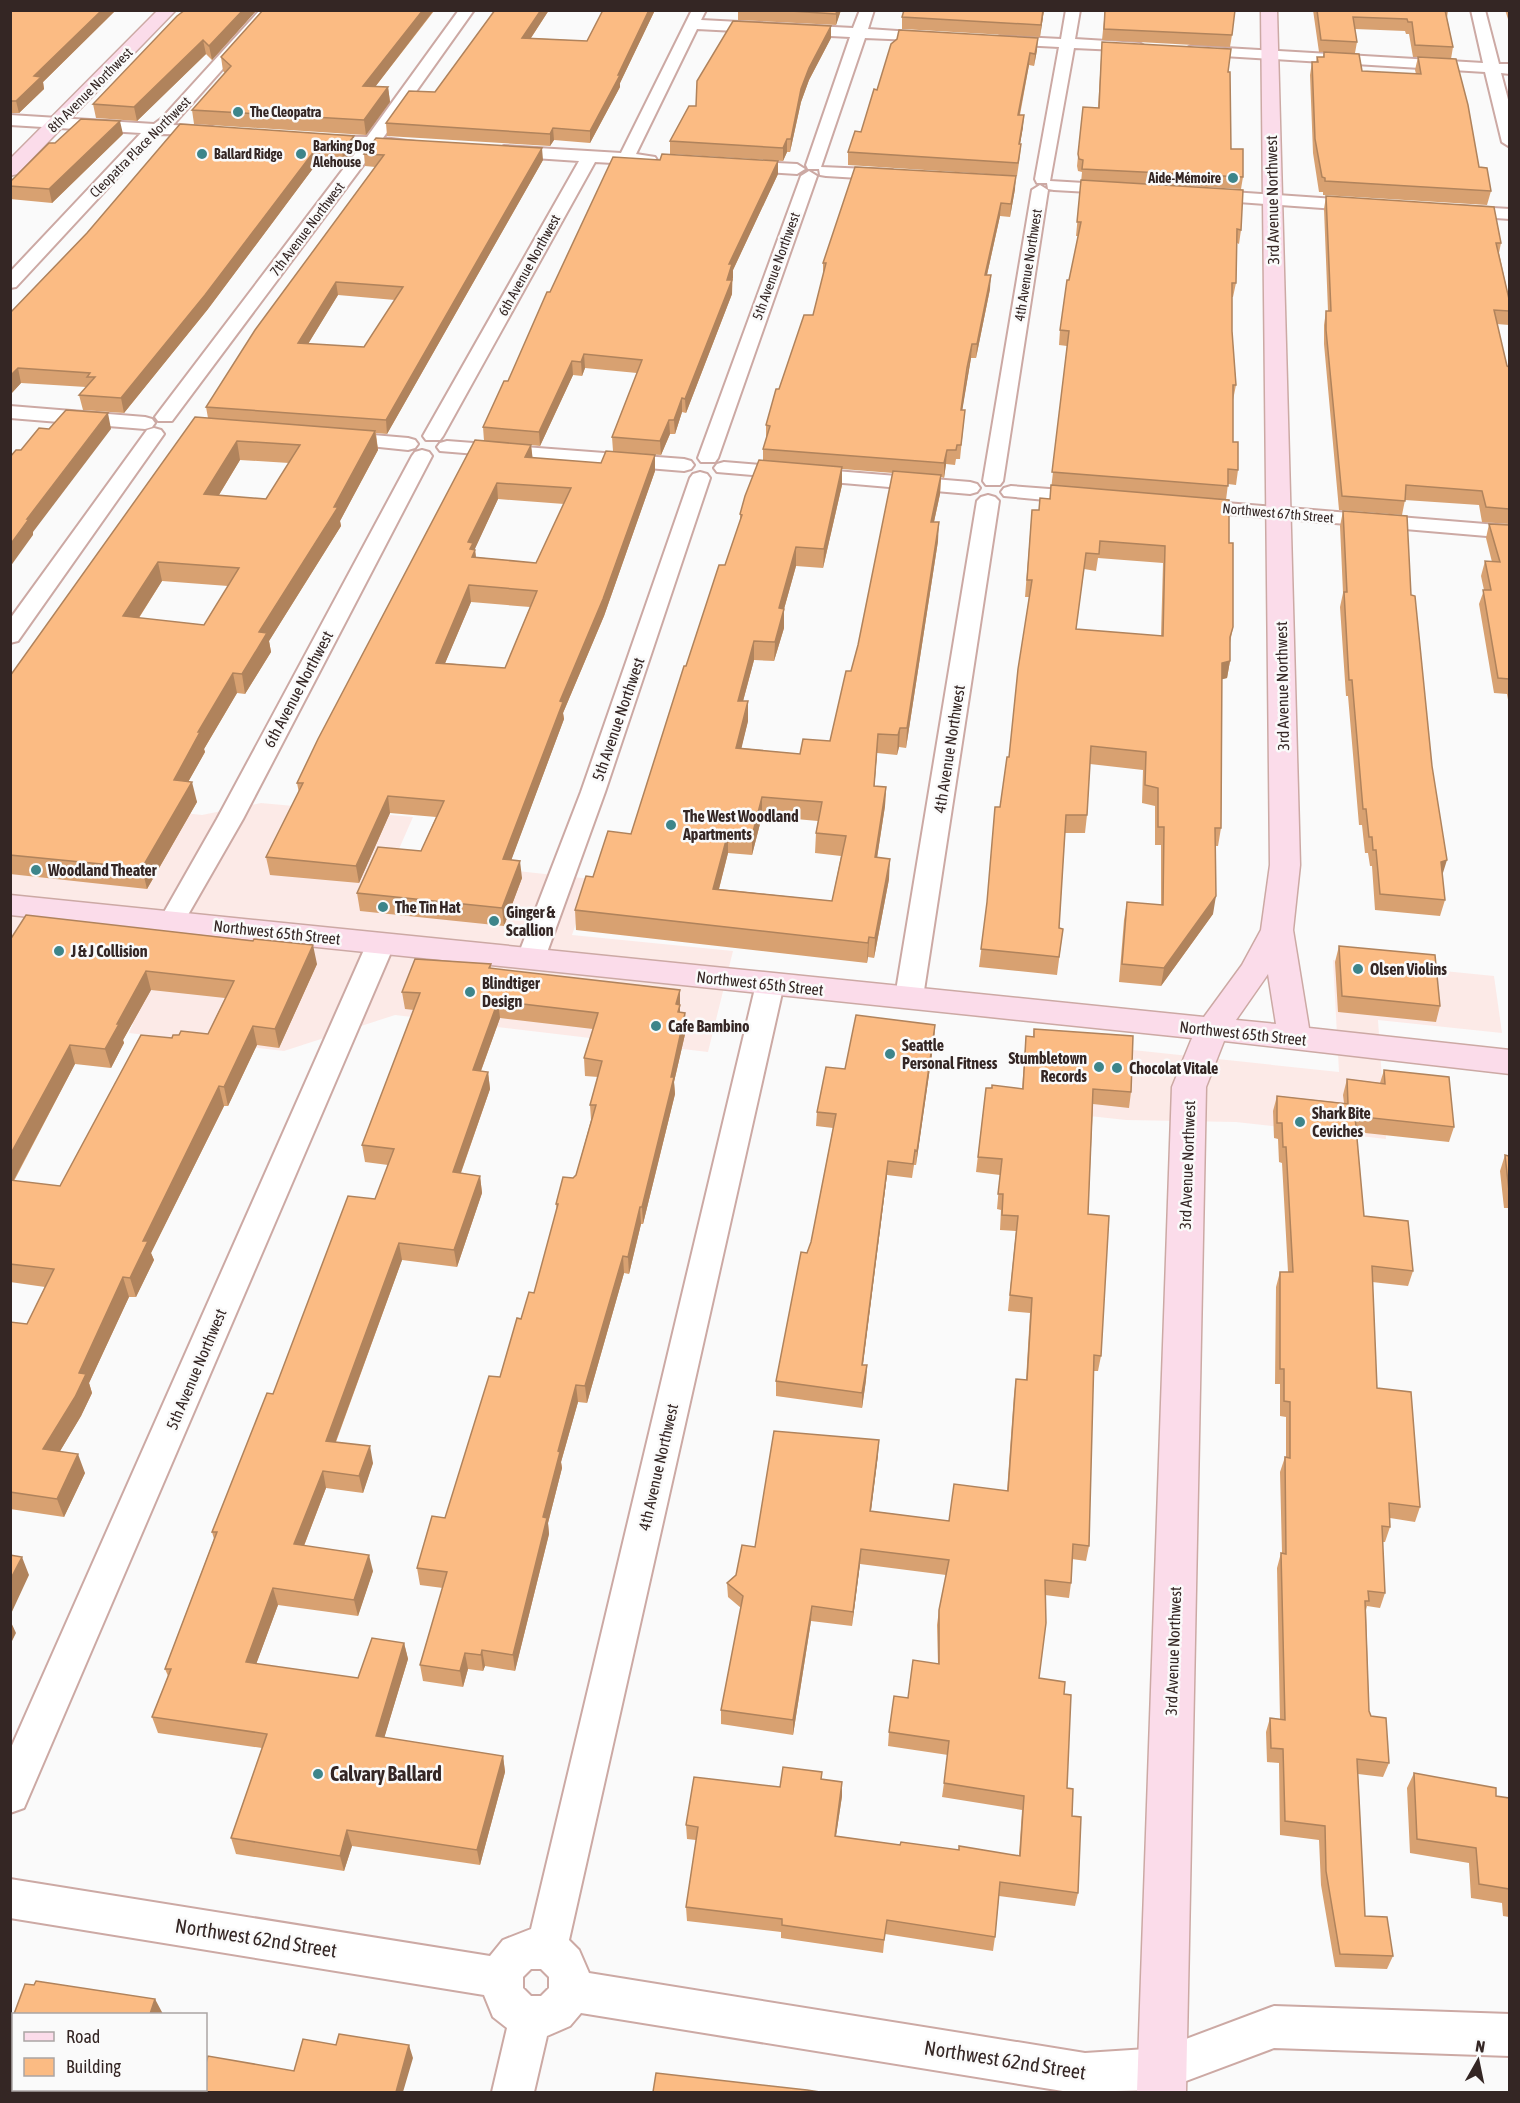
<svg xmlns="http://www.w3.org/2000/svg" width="1520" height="2103" viewBox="0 0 1520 2103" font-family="'Asap Condensed',sans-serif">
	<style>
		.built { fill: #fceae7 }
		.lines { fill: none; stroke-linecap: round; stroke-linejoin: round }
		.street-casing { stroke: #cca9a4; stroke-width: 4 }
		.secondary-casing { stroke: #cca9a4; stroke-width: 3 }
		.street { fill: #fff; fill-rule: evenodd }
		.secondary { fill: #fbdcea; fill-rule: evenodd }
		.wall { fill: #d8a171; fill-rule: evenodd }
		.shaded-wall { fill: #b0835c }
		.building { fill: #fbbb83; stroke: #b0835c; stroke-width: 1.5; fill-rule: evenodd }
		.poi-dot { fill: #3d858a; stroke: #fafafa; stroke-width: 2 }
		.labels { text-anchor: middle; stroke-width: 5; stroke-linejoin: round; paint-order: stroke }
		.far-street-label { font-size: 14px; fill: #342624; stroke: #fafafa }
		.far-poi-label { font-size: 14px; font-weight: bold; fill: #342624; stroke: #fafafa; text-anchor: start }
		.street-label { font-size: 16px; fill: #342624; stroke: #fafafa }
		.poi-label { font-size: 16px; font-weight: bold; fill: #342624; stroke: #fafafa; text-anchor: start }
		.near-poi-label { font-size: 20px; font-weight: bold; fill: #342624; stroke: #fafafa; text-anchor: start }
		.near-street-label { font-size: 20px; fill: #342624; stroke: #fafafa }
	</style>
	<rect width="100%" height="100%" fill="#fafafa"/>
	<path class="built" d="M64,800l138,15 59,-12 152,14 -18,41 196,21 -19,56 161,16 -25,101 -313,-37 -111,36 -155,-18 4,-9 -122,-14v-204z
		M1333,960l161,16 8,57 -124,-13 8,119 -150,-17 -110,-2 -55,-6 5,-70 263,28z"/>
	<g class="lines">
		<g class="street-casing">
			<path id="street" d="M260,10h15l-102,115 39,2 6,2 2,3 -2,3 -58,-1 -6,4 -138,149 -6,1v-16l131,-139 -131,-8v-10l144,9 8,-6z
				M459,10h15l-91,128 33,4 2,3 -2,3h-40l-204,273h-14l-3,-4 3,-4 202,-266 -45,-3 -8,-5 2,-3 58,1z
				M692,10h14l-5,10 152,8 7,-18h14l-6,19 73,5 2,3 -2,3 -5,1 -71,-3 -44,129 71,3 8,5 -8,5 -66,-4 -6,-1 -1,-6h-11l-2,-4 44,-128 -153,-8 -61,125 19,3 2,3 -8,5 -54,-3 -152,274 -3,4h-14l-3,-4 156,-275 -75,-5 -8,-5 8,-5 117,7z
				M1066,10h14l-5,29 64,4 7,4 -7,4 -65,-3 -24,133 68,4 8,5 -2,4 -70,-4 -6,-1 -1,-6h-10l-2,-4 24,-132 -59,-3 -7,-4 7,-4 61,3z
				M1471,10h14l14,54h11v10l-9,-1 9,34v40l-8,-5 -17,-70 -294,-18 -7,-4 7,-4 292,17z
				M740,161l57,3 8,5 -8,5 -63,-4 -2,-4z
				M809,171l8,5 -99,282 -3,4h-14l-3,-4 103,-282z
				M1040,185l8,5 -45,291 -3,4h-14l-3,-4 49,-291z
				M1203,190l161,11 9,5 -9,5 -167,-12 -2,-4 2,-4z
				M1458,206l52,3v10l-58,-4 -3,-4z
				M10,406l135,11 7,2 3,4 -3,4 -7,2 -135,-11z
				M154,428l7,2 3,4 -146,207 -8,2v-24l137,-189z
				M338,432l70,6 7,2 3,4 -3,4 -7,2 -77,-8 -3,-4 3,-4z
				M447,441l237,18 7,2 3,4 -3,4 -7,2 -244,-20 -3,-4 3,-4z
				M422,450l7,2 3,4 -189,363 -62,108 -9,3 -9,-3 -4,-6 58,-102 195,-363 3,-4z
				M724,462l246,20 7,2 3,4 -3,4 -7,2 -253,-22 -3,-4 3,-4z
				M700,472l7,2 3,4 -105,314 -60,166 -4,6 -10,3 -10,-3 -4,-6 64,-166 109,-314 3,-4z
				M1011,486l78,6 7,2 4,4 -4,4 -7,2 -85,-8 -3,-4 3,-4z
				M988,495l7,2 4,4 -76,496 -4,7 -10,2 -10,-2 -4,-7 82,-496 4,-4z
				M1189,500l321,26v12l-328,-28 -4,-4 4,-4z
				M381,934l10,3 4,6 -371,865 -14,5v-63l357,-807 4,-6z
				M770,975l10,2 4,7 -215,956 10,10 10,23 496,80 77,-5 112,-42 236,8v42l-236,-8 -112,42 -93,2 -488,-79 -11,13 -23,10 -13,56h-42l15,-64 -14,-11 -9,-22 -474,-77v-39l480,77 13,-16 28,-11 225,-945 4,-7zM531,1969h10l8,8v11l-8,8h-10l-8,-8v-11z"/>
		</g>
		<g class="secondary-casing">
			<path id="secondary" d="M158,10h18l-159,164 -7,2v-17z
				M1261,10h16l23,855 -7,65 16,98 201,22v24l-286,-33 -18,46 -20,1005h-49l35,-1005 20,-49 -1182,-123v-20l1194,122 38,-52 19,-35 9,-65zM1268,974l8,50 -40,-4 30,-43z"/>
		</g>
		<use href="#street" class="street"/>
		<use href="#secondary" class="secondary"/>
	</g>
	<path class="wall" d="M10,10h106l-73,72 1,7 -25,24h-9z
		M185,10h72l-45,50 -6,-6 -69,67 -41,-3 -3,-14z
		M263,10h175l-4,1 -59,76h13l2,15 -24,33 -172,-11 -2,-14 33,-37 -2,-2 -2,-14z
		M495,10h54l-18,28 56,3 16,-31h52l-35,73v4l-30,56 -36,-3 -4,6 -163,-10 -1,-13 49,-31z
		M738,10h103l-5,15 -98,-5z
		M904,10h140l-4,27 -138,-8v-12z
		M1105,10l127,25 -2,12 -128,-7z
		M1313,10h135l-1,8 6,29 -2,12 28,108 12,24 -4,14 -164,-10v-3h-4l-6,-39 -3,-78 2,-13h4l1,-5h6l1,-5h-5zM1355,29l50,2 1,3h3l4,23h5l-3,13 1,4 -54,-3 -7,-18 2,-11z
		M1505,10h4v12z
		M831,38l-22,42 -8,22 -11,50h-3l-4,9 -113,-7v-13l26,-35z
		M897,39l140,11 -3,16 -5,-1 -9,50 3,12 -3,17h1l-1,12 -3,20 -169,-11v-13l13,-20z
		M1102,42l126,30 3,77 12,28 -2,12 -54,-3 54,44 -2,14 -2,-1 -1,40 -3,14h-1v34l4,54 -3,15v42l5,28 -2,15 -8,-1 -2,16 7,127 -3,16v18l-3,17 -5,1 -1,149 -3,18h-3l-2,68 -52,72 -42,-4 5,-62 3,-18 34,3v-60h-6v-39l-13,-3 1,-33 -53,-6 -3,51 -2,18h-20l-6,95 4,1 -6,46 -78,-8 21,-160 9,-50 20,-160h-4l7,-87h7l1,-12 10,1 17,-153 -8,-1 1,-15 18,-94h-2l6,-64 -4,-1 -1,-5 6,-59 15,1zM1098,558l65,5 -2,73 -85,-7 8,-60 12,2z
		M180,124l176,25 -12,16 -27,-2 -109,146 -84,104 -41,-3 -4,-15 7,-8 -65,-4 -11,12v-82l77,-80z
		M123,134l-71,69 -42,-4v-17z
		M364,154l179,6 -156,274 -11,-1 2,17 -38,71 1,5 -72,115 2,11 -26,42 -8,-1 -33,56 1,3 -17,30 9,20 -50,87 -137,-15v-198l198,-258 -2,-11 169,-240 -10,-1zM338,295l57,5 -31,47 -56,-3zM240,460l49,3 -23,36 -47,-4zM162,581l66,5 -24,39 -65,-7z
		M778,174l-45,96 -1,24 -46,119 -4,-1 -7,22h-5l-9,21 -30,-2 24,18 -51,145 -41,97 1,6 -53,141 11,18 -18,48 -144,-15 -3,-18 64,-42 15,-34 -46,-4 -31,70 -89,-8 -4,-18 33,-64 -2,-10 187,-342 -1,-14 25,-46 42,-89zM585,368l52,5 -25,64 1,14 -12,12 -69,-5 -1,-13 9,1 33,-71 9,1zM498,499l66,5 -28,59 -60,-6 -1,-7h-1zM471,602l59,5 -25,61 -60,-5z
		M1015,189l-5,28 -10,-1 -13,59 3,14 -14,69h-5l-9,52h3l-5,49h-4l-1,6 -9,-1 -2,14 -3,-1 -1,17 -6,28 4,19 -32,207 -7,-1 -2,8 -20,-2 -3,33 12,1 -1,19 -8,52 12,21 -15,79 -6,-1 -1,6 -291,-33 -1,-20 18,-33 38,-43 55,-168 39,-101 15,-43v-8l23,-54v-11l3,-10v-14l13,-36 34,-74 10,-40v-12zM842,469l51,4 -35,172 -7,26 -21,70 -30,13 -59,-6 7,-27v-20h-5l11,-41 20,1 10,-33v-19l12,-43 27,2 19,-83zM762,816l56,5 -2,12 -1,20 26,3 -9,45 -113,-12 9,-36 24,2z
		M1326,196l175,47 -2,10 10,46v26l-12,-1 10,42 2,1v157l-27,-2 -3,-17 -74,-5 -3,15 -63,-5 -15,-166v-19l2,-14h2l-4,-102z
		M1343,511l68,84 34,305 -5,16 -65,-6 -3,-44h-2l-2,-13h-3l-3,-28h-3l-11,-129h-2l-6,-89 3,-14 -3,-67z
		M1489,524l20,1v180l-2,-11 -13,-1 -15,-89 5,-14 -3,-14 4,-15 7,1 -6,-24z
		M10,940l307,24 -38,84 -22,-3 -29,61h-4l-73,147 3,7 -18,37h-7l-40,86 3,10 -11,23 -21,35 25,22 -21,44 -54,-8v-187l17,2 18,-37 -35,-5zM151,990l74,8 -17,36 -29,1 -7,3 -112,148 -46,-5 61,-117 36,4 13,-25 -1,-3z
		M1339,946l101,60 -4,16 -98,-10 -3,-50z
		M491,964v4l189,39v6h5l1,17 -12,52 1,12 -32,130h-2l-12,50 -5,-1 -37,130 -9,-1 -17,60 1,6 -14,55 1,11 -34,137 -30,-5 -2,5 -15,-2 -5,18 -40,-6 -3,-16 23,-77 -23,-3 -3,-17 28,-50 55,-141 21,-58 13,-26 23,-83 -1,-6 20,-29 15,-55 -1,-15 8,-28 -13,-1 -1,-18 9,-29 -93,-11 -19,53 7,1 2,17 -29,84 19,3 2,17 -25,74 -55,-7 -66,182 37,21 -10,30 -37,-5 -22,58 69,25 -15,45 -80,-11 -22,59 102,14 46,-35 4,16 -24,79 119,18 2,16 -25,93 -128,-19 -8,25 -108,-17 -5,-16 31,-90 -104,-15 -6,-16 16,-41 -3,-7 49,-130 -2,-7 61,-138 102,-195 13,-34 -23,-3 -3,-17 52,-135 -9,-1 -3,-17z
		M935,1025l-1,15 -18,125h-2l-2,13 -25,-3 -24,190h4l-1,15 -4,28 -86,-12v-15l31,-128 4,-11 22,-114 -17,-2 1,-14 28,-43z
		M1034,1029l97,63 -2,16 -36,-4 -5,110 13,142 -3,15h-5l-4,175 -3,15 -14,-2 -1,24 -2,15 -24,-3 -6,83 25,16 3,94 5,28 6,77 -3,13 -76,-10 -4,41 -2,14 -108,-17 -2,19 -102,-15v-6l-94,-11 -1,-14 10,-67 -9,-1 -1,-14 94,-38 41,-8 21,17 -6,40 64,9 119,10 3,-45 -80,-13 6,-42 -60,-9 1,-14 19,-34 30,-34 -1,-39 2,-15 7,-35 -86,-11 -8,62 -41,-5 -18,114 -72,-11v-14l20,-102 -13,-11 -1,-14 9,-8 19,-28 123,-92 -7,56 78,10 58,-30 7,-97 2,-15 10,1 4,-67 -22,-2 8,-80 -16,-1 1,-20 -4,-1 3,-34 -24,-3 10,-84 36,1 4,-53h7z
		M1384,1070l70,57 -5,15 -93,-10 8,84 49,55 -5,15 -36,-4 5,106 43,119 -5,15 -25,-4v9l-5,15h-3l3,51 -5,15 -13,-2 -1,4 3,101 20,52 -6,14 -25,-3 7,142 28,40 -6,13 -52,-2 -14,-82 -2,-45 -39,-5 -1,-72 -12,-1 -1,-30 4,-14 10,1 -3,-151 4,-15h1l-2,-81 5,-15h1v-40l-6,-1v-32h-5l1,-97 4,-15h8l-6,-109 -3,-1 -1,-23 -4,-1 -1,-27 4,-15 67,7 -1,-8 4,-16 33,4z
		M1505,1155l4,1v52h-5l-4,-37z
		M1414,1773l82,23 13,2v119l-6,-1 -1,-13 -31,-5 -2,-35 -59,-10 -3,-65z
		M10,2022l127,68 -1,2h-126z"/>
	<path class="shaded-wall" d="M102,10h14l-73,72 1,7 -25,24 -3,-12 18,-25z
		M243,10h14l-45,50 -3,-14z
		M423,10h11l-69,90 -2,-14z
		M541,10h8l-26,40 -1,-12z
		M649,10h6l-35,73v4l-30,56v-12z
		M837,10h4l-5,15v-11z
		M1043,10h1l-4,27 1,-12z
		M831,26v12l-22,42 -8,22 -11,50 1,-13 10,-50 8,-21z
		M1038,38l-1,12 -3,16 1,-12z
		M203,40l3,14 -69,67 -3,-14z
		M1030,53l-1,12 -12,62 1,-12z
		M388,87l2,15 -24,33 -2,-15z
		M1024,115l-1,12 -5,29 1,-12z
		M120,121l3,13 -71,69 -3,-14z
		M553,128l1,12 -4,6v-12z
		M354,136l2,13 -12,16 -2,-14z
		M787,139v13l-4,9v-13z
		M542,148l1,12 -156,274 -1,-14z
		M315,150l2,13 -109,146 -84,104 -3,-15z
		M778,161v13l-45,96v8l-4,10 3,-8v14l-46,119 -1,-14 42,-119 2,-16z
		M1016,176l-1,13 -5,28 1,-13z
		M1001,203l-1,13 -16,72 1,-13z
		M991,275l-1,14 -14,69 1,-14z
		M336,282l2,13 -38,62 -2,-14z
		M972,344l-1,14 -11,66 1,-14z
		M584,354l1,14 -3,8 -1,-14z
		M572,361l1,14 -33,71 -1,-14z
		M18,368l3,15 -11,12v-19z
		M682,398v14l-7,22 -1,-14z
		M108,413l3,16 -78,103v3l-23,32v-22l17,-26z
		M669,420l1,14 -9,21 -1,-14z
		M375,431l3,19 -38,71 1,5 -72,115 2,11 -26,42 -3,-20 17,-42 75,-125z
		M237,441l3,19 -32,53 -4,-19z
		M531,445l2,16 -8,-4z
		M947,450l-1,14 -2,14v-15z
		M655,455v16l-51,145 -41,97 1,6 -59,158 -2,-18 57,-158z
		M842,467v18l-19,83 1,-19z
		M941,475l-1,19 -10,46 1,-18z
		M497,483l1,16 -24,52 1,-1 2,17 -3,7 -6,-32z
		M939,522l-1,19 -32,207 1,-20z
		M796,547v19l-17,61v-19z
		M158,562l4,19 -35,55 -4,-20z
		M469,585l2,17 -33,78 -2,-17z
		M784,609v19l-10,33 1,-19z
		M754,641v19l-16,60v-19z
		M1230,661l-3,17 -8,2 3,-17z
		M233,673l4,20 -33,56 1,3 -27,48 -4,-20 24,-48z
		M748,701v20l-11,46 -1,-19z
		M900,728l-1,19 -2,8 1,-20z
		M878,734l-1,19 -4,52 1,-19z
		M192,782l5,20 -50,87 -5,-21z
		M886,787l-1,19 -11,71 1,-20z
		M388,796l2,17 -31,70 -3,-17z
		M762,797v19l-10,39v-19z
		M728,833v20l-14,55 -1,-19z
		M890,859l-1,20 -15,79 1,-20z
		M1447,860l-5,16 -1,-14z
		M520,861l2,17 -18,48 -2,-18z
		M1216,896l-3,18 -52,72 3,-18z
		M869,937l-1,20 -1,6 1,-20z
		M313,945l4,19 -38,84 -4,-19z
		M146,971l5,19 -28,50 1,3 -13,25 -6,-19 12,-25z
		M680,990v32l-4,-18z
		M498,1001l2,17 -25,69 -2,-17z
		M685,1013l1,17 -12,52 1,12 -32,130 -1,-17z
		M935,1025l-1,15 -18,125 1,-14z
		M253,1026l4,19 -29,61 -4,-19z
		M70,1045l5,19 -65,123v-32z
		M488,1072l2,17 -35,100 -2,-17z
		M219,1086l5,20 -73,147 3,7 -18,37 -6,-19 13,-37z
		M888,1161l-1,14 -26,204 1,-14z
		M480,1176l2,17 -25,74 -3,-17z
		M640,1207l1,17 -12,50 -1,-17z
		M399,1243l3,17 -72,197 -4,-16z
		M623,1256l1,17 -37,130 -2,-17z
		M123,1277l6,20 -40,86 3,10 -11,23 -31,52 -7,-19z
		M867,1365l-1,15 -4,28v-15z
		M576,1385l2,17 -17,60 1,6 -14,55 1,11 -34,137 -2,-16 45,-204z
		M879,1440l-1,15 -9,71 1,-15z
		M370,1446l3,17 -10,30 -4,-17z
		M78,1454l7,19 -21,44 -7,-18z
		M323,1471l3,17 -28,73 -4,-17z
		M861,1549l-1,15 -8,62 1,-14z
		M369,1555l4,16 -15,45 -4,-16z
		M22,1557l7,18 -19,41v-36z
		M273,1588l5,17 -27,73 -5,-16z
		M812,1606l-1,15 -18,114v-15z
		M10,1620l6,13 -6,12z
		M404,1643l4,16 -28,93 -4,-16z
		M482,1650l3,16 -2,5 -2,-16z
		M465,1653l3,16 -5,18 -3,-16z
		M503,1756l2,16 -25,93 -3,-15z
		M842,1782v14l-8,53 1,-13z
		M347,1830l5,16 -8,25 -4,-15z
		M155,1999l8,15h-13z
		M409,2045l4,13 -10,34h-7z
		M124,2090h13l-1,2h-13z"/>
	<path class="building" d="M10,10h92l-68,66 7,1 -25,24h-6z
		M185,10h58l-34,36 -6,-6 -69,67 -41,-3 84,-88z
		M263,10h160l-60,76 25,1 -24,33 -172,-10 39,-44 -10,-9z
		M495,10h46l-19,28 65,3 16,-31h46l-31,65h2l-30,56 -37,-3 -3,6 -164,-11 23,-32 26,1z
		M775,10h62l-1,4z
		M904,10h139l-2,15 -139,-8z
		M1105,10h130l-3,25 -128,-6z
		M1317,10h128l8,37 -38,-2 -3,-23h-4l-1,-3 -54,-2 4,25 -36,-2z
		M733,21l98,5 -22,42 -8,21 -10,50h-4l-4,9 -113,-7 19,-35h7l1,-25z
		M899,30l139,8 -3,16 -5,-1 -12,62h6l-5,29h2l-3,19 -170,-11 7,-21 6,1 13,-43 3,1 14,-46 6,-5z
		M1102,42l129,7 -3,23h2l1,77h12v28l-161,-8 1,-9 -4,-1 -1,-5 5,-47 16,1z
		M1324,52l35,2 3,17 59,3 -3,-17 38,2 12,46 11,62 8,1 4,23 -166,-10v-3l-3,-1 -7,-38 -3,-77h6l-1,-5h7z
		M81,119l39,2 -71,68 -39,-3v-4l39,-39h6z
		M180,124l174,12 -12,15 -27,-1 -110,145 -84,103 -42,-3 16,-18h-8l3,-4 -72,-5 -8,8v-63l77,-80z
		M376,138l166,10 -156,272 -180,-13 49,-77 129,-175 -20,-1zM336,282l67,5 -39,60 -66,-4z
		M662,154l116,7 -49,103h3l-5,16h5l-47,119 -3,-1 -8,22h-5l-9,21 -48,-4 30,-77 -58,-6 -3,8 -9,-1 -33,71 -56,-5 21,-46h4l39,-89h3l63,-135 47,3z
		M855,167l161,9 -5,28 -10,-1 -16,72h6l-14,69h-5l-5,24 -6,42h4l-4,35h-4l-1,5h-9l-3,13 -181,-14 7,-23 -4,-1 10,-36h3l25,-74h9l13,-52h-3z
		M1081,180l162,10 -2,40 -4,-1 -1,54h-4v48l4,54h-3v57h5v28l-10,-1v17l-176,-14 17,-141 -9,-1 7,-50h2l12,-58h-4z
		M1326,196l168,11 7,36h-5l13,56v12l-15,-1 13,56 2,1v142l-23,-2 -4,-16 -76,-6 -1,16 -63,-5 -16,-166v-19h5z
		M66,410l42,3 -81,106h2l-19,26v-88l6,-7h5l18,-22 10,1z
		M195,417l180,14 -41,76h4l-79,125 8,1 -25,41 -9,-1 -35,59h2l-26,48 18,2 -50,86 -132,-13v-179zM237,441l63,4 -34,54 -62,-5zM158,562l81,6 -35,57 -81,-9z
		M475,440l56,5 -6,12 76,6 5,-12 49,4 -52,144 -43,102 3,1 -60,157 17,2 -18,47 -145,-15 21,-46 43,4 23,-50 -56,-5 -32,70 -90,-9 37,-74h-6l21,-44zM497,483l74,5 -35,75 -64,-6 3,-7 -5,-1 3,-6 -5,-1zM469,585l68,6 -32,77 -69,-5z
		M759,460l83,7 -18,82 -28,-2 -17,61 5,1 -9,33 -21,-1 -16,60h10l-12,47 64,6 3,-15 27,2 16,-70h5l7,-26 35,-174 48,4 -10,47h8l-32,206h-7l-2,7 -20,-1 -4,52 12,1 -11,70 15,2 -15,79 -6,-1 -1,6 -293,-33 11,-34 7,1 15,-46 23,3 53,-168h2l33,-101h6l17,-50 -2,-1 5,-18zM762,797l60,5 -6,31 30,3 -14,65 -119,-12 15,-56 24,3z
		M1051,485l178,15v43h4v84l-3,10v24l-8,2 -1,165h-6l1,68 -52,72 -42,-4 5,-62 36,3 1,-78h-6v-39l-13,-3 1,-33 -55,-6 -4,69h-21l-7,113 4,1 -4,28 -78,-8 6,-47 8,-95h5l7,-50h2l9,-88 14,-89h-5l5,-70h7l1,-12 10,1zM1100,541l65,5 -2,90 -87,-7 10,-76 13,1z
		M1343,511l64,5 4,79 4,1 17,170 15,94 -6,2 4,38 -65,-6 -4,-44h-3l-1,-13h-3l-3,-28h-3l-11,-129h-3l-5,-88h3z
		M1489,524l20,1v154l-11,-1 -15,-88h8l-6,-29 15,1z
		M26,915l227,26 1,-2 59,6 -38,84 -22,-3 -29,61 -5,-1 -76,155h5l-18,37 -7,-1 -44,96 7,1 -11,23 -32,52 35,5 -21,45 -47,-7v-170l17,2 27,-55 -44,-5v-84l50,6 81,-151 31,3 1,-3h6l2,-4 27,3 26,-53 -88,-10 -29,53h2l-14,25 -35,-4 -60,110v-215z
		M1339,946l96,9 5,51 -98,-10z
		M415,959l76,5 -2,4 191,22 -4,14 4,1 -2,7 7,1 -14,64h3l-32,130h-2l-12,50 -5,-1 -38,130 -9,-1 -18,66 2,1 -17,65 4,1 -34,137 -31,-5 -1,5 -16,-2 -5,18 -40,-6 27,-93 -30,-4 15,-52 13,2 44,-142 11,1 17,-59 4,1 8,-27 5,1 24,-89h-2l7,-27 10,1 3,-3 20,-70h-6l12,-44 -18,-3 14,-45 -100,-12 -25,69 15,2 -35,100 27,4 -26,74 -55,-7 -73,198 44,5 -11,30 -36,-5 -29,73 75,11 -15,45 -81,-12 -27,74 112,16 14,-40 32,5 -28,93 127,20 -26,94 -130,-20 -7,26 -109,-18 36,-104 -115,-17 19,-48h-6l52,-137h-5l55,-139 6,1 75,-198 27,3 19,-50 -32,-4 58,-152 -18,-1z
		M856,1015l79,10 -18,126 -2,-1 -2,14 -25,-3 -26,204h5l-5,28 -86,-12 25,-129 6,1 4,-11 25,-128 -19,-2 9,-45 19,2z
		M1034,1029l99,7 -2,56 -38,-3 -5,125 21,2 -8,140 -7,-1 -5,191 -16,-2 -2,39 -26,-3 1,43 -7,55 26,4 -1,12 7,1 -4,93 6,1 -1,27 9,1 -3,76 -78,-11 -5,55 -108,-17 -3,20 -102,-15v-6l-96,-12 12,-80 -12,-2 8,-48 86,10 3,-20 39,5 -1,7 21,3 -7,54 65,9 1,-3 58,8v-4l61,10 4,-60 -80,-13 5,-42 -60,-9 5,-36 14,2 5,-38 26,4v-54l10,-50 -88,-11 -8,63 -41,-6 -19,114 -72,-10 22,-114 -16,-13 9,-8 6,-30 13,2 19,-116 105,9 -9,71 79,10 5,-37 54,7 8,-112 11,1 5,-82 -22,-3 8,-79 -16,-1 1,-21h-5l4,-35 -24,-2 8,-69h6v-3l31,4 3,-53 8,1z
		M1384,1070l65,7 5,50 -99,-11 9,100 44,5 5,50 -41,-5 5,122 34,4 9,115 -31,-4 1,24 -8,-1 3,67 -17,-2 1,10h-4l4,110 2,5 15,2 3,45 -32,-4 8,157 22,1 6,39 -53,-2 -14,-83 -1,-45 -40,-5 -2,-72 -12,-1 -1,-30 15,2 -4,-167 5,1 -1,-97 5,1v-56l-6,-1v-32h-4v-97h13l-7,-125h-3l-1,-24h-5v-27l71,8 -1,-25 38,5z
		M1505,1155l4,1v35z
		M10,1555l12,2 -12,23z
		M1414,1773l82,15v8l13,2v93v-2l-30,-5 -3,-36 -59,-9z
		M36,1981l119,18 -5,15h-136l11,-30 9,1z
		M14,2015v75h94l-1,2h-97v-70z
		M339,2034l70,11 -13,47h-201l1,-2h10v-27l2,-7 86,15 9,-32 33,6z
		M656,2073l151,17 13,2h-167z
		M109,2090h15l-1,2z"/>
	<g class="poi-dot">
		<circle cx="238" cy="112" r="6"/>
		<circle cx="202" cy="154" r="6"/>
		<circle cx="301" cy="154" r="6"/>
		<circle cx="1233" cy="178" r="6"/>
		<circle cx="671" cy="825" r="6"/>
		<circle cx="36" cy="870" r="6"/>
		<circle cx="383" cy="907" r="6"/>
		<circle cx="494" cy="921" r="6"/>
		<circle cx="59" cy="951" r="6"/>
		<circle cx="1358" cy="969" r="6"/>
		<circle cx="470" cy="992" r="6"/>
		<circle cx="656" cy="1026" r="6"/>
		<circle cx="890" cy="1054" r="6"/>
		<circle cx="1099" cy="1067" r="6"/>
		<circle cx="1117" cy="1068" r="6"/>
		<circle cx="1300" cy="1122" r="6"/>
		<circle cx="318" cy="1774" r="6"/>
	</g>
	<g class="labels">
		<g class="far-street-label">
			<text transform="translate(90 90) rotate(-45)" y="5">8th Avenue Northwest</text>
			<text transform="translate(140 147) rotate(-45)" y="5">Cleopatra Place Northwest</text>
			<text transform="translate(307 229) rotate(-53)" y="5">7th Avenue Northwest</text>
			<text transform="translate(529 265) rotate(-61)" y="5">6th Avenue Northwest</text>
			<text transform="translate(1028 265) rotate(-81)" y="5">4th Avenue Northwest</text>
			<text transform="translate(776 266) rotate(-70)" y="5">5th Avenue Northwest</text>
			<text transform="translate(1278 513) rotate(5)" y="5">Northwest 67th Street</text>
		</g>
		<g class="far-poi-label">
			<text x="250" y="117">The Cleopatra</text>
			<text x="313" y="151">Barking Dog<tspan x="313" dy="16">Alehouse</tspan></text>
			<text x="214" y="159">Ballard Ridge</text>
			<text x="1221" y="183" text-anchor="end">Aide-Mémoire</text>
		</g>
		<g class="street-label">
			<text transform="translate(1272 200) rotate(-91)" y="6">3rd Avenue Northwest</text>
			<text transform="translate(1282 686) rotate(-91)" y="6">3rd Avenue Northwest</text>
			<text transform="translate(298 689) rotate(-62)" y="6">6th Avenue Northwest</text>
			<text transform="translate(618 719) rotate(-71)" y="6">5th Avenue Northwest</text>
			<text transform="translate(949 749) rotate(-81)" y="6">4th Avenue Northwest</text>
			<text transform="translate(277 932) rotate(6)" y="6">Northwest 65th Street</text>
			<text transform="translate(760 983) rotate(6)" y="6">Northwest 65th Street</text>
			<text transform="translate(1243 1033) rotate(6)" y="6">Northwest 65th Street</text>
			<text transform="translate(1187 1165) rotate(-88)" y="6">3rd Avenue Northwest</text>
			<text transform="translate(196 1369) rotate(-67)" y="6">5th Avenue Northwest</text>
			<text transform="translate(658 1467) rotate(-77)" y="6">4th Avenue Northwest</text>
			<text transform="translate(1173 1651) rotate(-88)" y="6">3rd Avenue Northwest</text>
		</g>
		<g class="poi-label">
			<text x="683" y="822">The West Woodland<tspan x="683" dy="18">Apartments</tspan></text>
			<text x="48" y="876">Woodland Theater</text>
			<text x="395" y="913">The Tin Hat</text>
			<text x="506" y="918">Ginger &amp;<tspan x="506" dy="18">Scallion</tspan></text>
			<text x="71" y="957">J &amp; J Collision</text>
			<text x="1370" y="975">Olsen Violins</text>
			<text x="482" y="989">Blindtiger<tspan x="482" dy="18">Design</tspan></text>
			<text x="668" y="1032">Cafe Bambino</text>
			<text x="902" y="1051">Seattle<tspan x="902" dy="18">Personal Fitness</tspan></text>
			<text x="1087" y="1064" text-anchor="end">Stumbletown<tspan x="1087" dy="18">Records</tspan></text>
			<text x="1129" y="1074">Chocolat Vitale</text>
			<text x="1312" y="1119">Shark Bite<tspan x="1312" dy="18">Ceviches</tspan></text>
		</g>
		<g class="near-poi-label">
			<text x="330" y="1781">Calvary Ballard</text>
		</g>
		<g class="near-street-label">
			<text transform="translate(256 1938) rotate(9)" y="7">Northwest 62nd Street</text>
			<text transform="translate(1005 2060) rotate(9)" y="7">Northwest 62nd Street</text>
		</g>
	</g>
	<rect width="1520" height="2103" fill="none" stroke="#342624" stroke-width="24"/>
	<rect x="12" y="2013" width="195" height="78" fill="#fafafa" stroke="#aba5a4" stroke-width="1.5"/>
	<rect x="24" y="2032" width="30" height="9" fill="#fbdcea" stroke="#aba5a4" stroke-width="1.5"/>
	<text x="66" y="2043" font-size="18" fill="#342624">Road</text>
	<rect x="24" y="2058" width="30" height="18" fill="#fbbb83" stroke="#aba5a4" stroke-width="1.5"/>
	<text x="66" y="2073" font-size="18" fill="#342624">Building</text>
	<g transform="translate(1478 2061) rotate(9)" stroke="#fafafa" stroke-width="4.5" paint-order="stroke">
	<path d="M0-4.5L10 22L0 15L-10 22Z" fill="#342624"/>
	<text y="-9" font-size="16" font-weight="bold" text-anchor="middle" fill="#342624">N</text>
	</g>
</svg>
